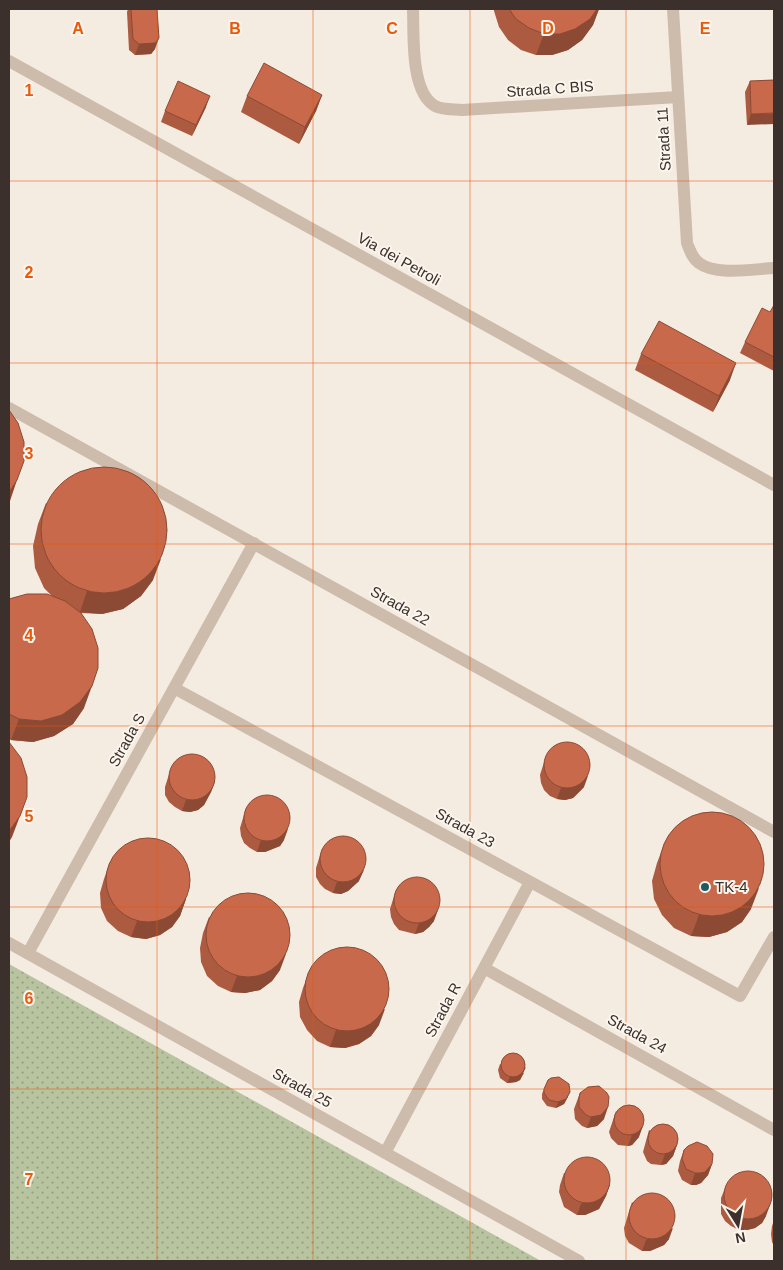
<svg xmlns="http://www.w3.org/2000/svg" width="783" height="1270" viewBox="0 0 783 1270" font-family="Arial,sans-serif">
	<style>
		.grass { fill: url(#grass-dots) }
		.lines { fill: none; stroke-linecap: round; stroke-linejoin: round }
		.minor { stroke: #cdbbac; stroke-width: 12 }
		.wall { fill: #ac5a40 }
		.shaded-wall { fill: #8c4a34 }
		.building { fill: #c8694b; stroke: #8c4a34 }
		.grid { fill: none; stroke: #e8590c; stroke-width: 1; stroke-opacity: 0.55 }
		.poi-dot { fill: #1f5a5e; stroke: #fbf5ee; stroke-width: 2 }
		.labels { text-anchor: middle; stroke-width: 4; stroke-linejoin: round; paint-order: stroke }
		.street-label { font-size: 15px; fill: #3b302b; stroke: #fbf5ee }
		.poi-label { font-size: 15px; fill: #3b302b; stroke: #fbf5ee; text-anchor: start }
		.grid-label { font-size: 16px; text-anchor: middle; font-weight: bold; fill: #e8590c; stroke: #fbf5ee; stroke-width: 4; stroke-linejoin: round; paint-order: stroke }
	</style>
	<defs>
		<pattern id="grass-dots" width="8" height="8" patternUnits="userSpaceOnUse" patternTransform="scale(1.25)"><rect width="8" height="8" fill="#b8c4a0"/><path d="M2 2h.1M6 6h.1" fill="none" stroke="#97a083" stroke-width="1.8" stroke-linecap="round"/></pattern>
	</defs>
	<rect width="100%" height="100%" fill="#f4ebe1"/>
	<path class="grass" d="M9,964l532,297h-532z"/>
	<g class="lines">
		<path class="minor" d="M413,9c1,25 -3,83 22,97 7,4 19,3 27,4l216,-13
			M673,9l14,234c3,7 5,15 12,20 17,13 54,6 75,5
			M9,61l765,424
			M9,408l765,424
			M174,688l566,308 34,-59
			M9,943l570,318
			M28,953l226,-410
			M484,968l290,162
			M385,1153l145,-271"/>
	</g>
	<path class="wall" d="M128,9h29l-2,40 -4,5 -16,1 -6,-5 -2,-38z
		M494,9h105l-6,16 -11,15 -14,10 -16,5h-16l-15,-5 -13,-10 -9,-13 -5,-16z
		M774,80l-27,45 -2,-33 5,-11z
		M322,95l-6,16 -17,33 -58,-32 6,-16z
		M206,107l-14,29 -31,-14 4,-11z
		M774,305v66l-34,-18 5,-11 25,-30z
		M641,354l89,26 -17,32 -78,-42z
		M46,503l107,77 -12,16 -18,13 -21,5 -21,-1 3,95 -11,16 -19,12 -21,6 -22,-2 -2,-1v-140l44,-2 -9,-9 -9,-20 -2,-22 5,-22z
		M546,756l38,31 -11,11 -8,2 -8,-1 -7,-3 -6,-6 -3,-7 -1,-8z
		M171,768l44,13 -4,11 -7,13 -6,5 -8,2 -8,-1 -7,-4 -6,-5 -4,-7v-8z
		M246,808l38,32 -4,6 -15,6h-8l-7,-4 -6,-5 -3,-7 -1,-8z
		M665,842l86,67 -9,13 -15,10 -18,5 -18,-1 -17,-8 -12,-13 -8,-16 -2,-18 5,-18z
		M322,849l37,32 -11,10 -7,3 -8,-1 -8,-4 -5,-5 -4,-7v-9z
		M110,862l76,37 -6,17 -8,11 -12,8 -14,4 -15,-2 -13,-6 -11,-10 -6,-13 -1,-15 4,-14z
		M396,890l38,31 -5,6 -6,5 -8,2 -16,-4 -5,-6 -3,-7 -1,-8z
		M209,917l71,53 -8,11 -12,9 -15,3 -14,-1 -13,-6 -11,-10 -6,-14 -1,-14 3,-15z
		M309,972l70,53 -8,11 -12,8 -14,4 -15,-1 -13,-6 -10,-11 -7,-13 -1,-15 4,-14z
		M500,1064l24,9 -4,7 -4,2 -9,1 -7,-5 -2,-8z
		M544,1089l24,8 -4,7 -8,4 -9,-2 -5,-7v-5z
		M580,1093l24,26 -7,7 -10,2 -5,-2 -7,-7 -1,-10z
		M616,1111l23,26 -7,8 -4,1 -10,-1 -7,-7 -2,-6z
		M649,1130l28,15 -4,11 -7,8 -5,1 -10,-1 -4,-3 -4,-9z
		M684,1150l28,14 -4,11 -7,8 -5,2h-5l-9,-5 -4,-9 2,-10z
		M564,1173l46,11 -4,12 -7,13 -14,6h-8l-13,-8 -5,-15 1,-7z
		M726,1186l40,30 -4,7 -7,5 -8,2h-8l-8,-4 -6,-5 -4,-7v-16z
		M632,1202l37,37 -5,6 -14,6h-8l-13,-8 -4,-7 -1,-8z
		M774,1220v26l-2,-4 -1,-8 1,-8z"/>
	<path class="shaded-wall" d="M597,9h2l-6,16 -11,15 -14,10 -16,5h-16l8,-21z
		M159,38l-4,11 -4,5 -16,1 4,-11z
		M322,95l-6,16 -17,33 6,-17z
		M210,96l-4,11 -14,29 4,-11z
		M774,113v11l-27,1 4,-11z
		M736,363l-6,17 -17,32 6,-16z
		M17,480l-7,21 -1,2v-11z
		M161,559l-8,21 -12,16 -18,13 -21,5 -22,-2 7,-21z
		M92,686l-8,22 -11,16 -19,12 -21,6 -22,-2 8,-21z
		M588,776l-4,11 -11,11 -8,2 -8,-1 4,-11z
		M215,781l-4,11 -7,13 -6,5 -8,2 -8,-1 4,-11z
		M20,816l-8,21 -3,5v-11z
		M288,829l-4,11 -4,6 -15,6h-8l4,-12z
		M364,870l-5,11 -11,10 -7,3 -8,-1 4,-11z
		M759,888l-8,21 -9,13 -15,10 -18,5 -18,-1 8,-21z
		M186,899l-6,17 -8,11 -12,8 -14,4 -15,-2 6,-16z
		M438,910l-4,11 -5,6 -6,5 -8,2 4,-11z
		M286,954l-6,16 -8,11 -12,9 -15,3 -14,-1 6,-16z
		M385,1009l-6,16 -8,11 -12,8 -14,4 -15,-1 6,-17z
		M526,1067l-6,13 -4,2 -9,1 3,-6z
		M570,1092l-6,12 -8,4 2,-6z
		M608,1107l-4,12 -7,7 -10,2 4,-11z
		M643,1126l-4,11 -7,8 -4,1 4,-11z
		M677,1145l-4,11 -7,8 -5,1 4,-11z
		M712,1164l-4,11 -7,8 -5,2h-5l4,-12z
		M610,1184l-4,12 -7,13 -14,6h-8l4,-11z
		M770,1205l-4,11 -4,7 -7,5 -8,2h-8l4,-12z
		M673,1228l-4,11 -5,6 -14,6h-8l4,-11z"/>
	<path class="building" d="M131,9h26l2,29 -4,5 -16,1 -6,-5z
		M509,9h88l-7,10 -15,10 -15,5h-16l-15,-6 -13,-9z
		M264,63l58,32 -17,32 -58,-31z
		M774,80v33l-23,1 -1,-33z
		M178,81l32,15 -14,29 -31,-14z
		M774,305v52l-29,-15 17,-34 8,4z
		M659,321l77,42 -17,33 -78,-42z
		M9,410l9,13 6,19v19l-7,19 -8,12z
		M41 530a63 63 0 1 1 126 0a63 63 0 1 1-126 0Z
		M27,594h20l18,7 16,12 11,16 6,19v20l-6,18 -12,16 -18,13 -21,6 -22,-2 -10,-5v-115z
		M9,742l12,16 6,19v20l-7,19 -11,15z
		M544 765a23 23 0 1 1 46 0a23 23 0 1 1-46 0Z
		M169 777a23 23 0 1 1 46 0a23 23 0 1 1-46 0Z
		M244 818a23 23 0 1 1 46 0a23 23 0 1 1-46 0Z
		M660 864a52 52 0 1 1 104 0a52 52 0 1 1-104 0Z
		M320 859a23 23 0 1 1 46 0a23 23 0 1 1-46 0Z
		M106 880a42 42 0 1 1 84 0a42 42 0 1 1-84 0Z
		M394 900a23 23 0 1 1 46 0a23 23 0 1 1-46 0Z
		M206 935a42 42 0 1 1 84 0a42 42 0 1 1-84 0Z
		M305 989a42 42 0 1 1 84 0a42 42 0 1 1-84 0Z
		M501 1065a12 12 0 1 1 24 0a12 12 0 1 1-24 0Z
		M559,1077l10,7 1,8 -4,7 -8,3 -9,-2 -5,-7v-4l4,-9 3,-2z
		M599,1086l8,7 2,4 -1,10 -7,8 -10,2 -5,-2 -7,-8v-9l1,-5 8,-6z
		M614 1120a15 15 0 1 1 30 0a15 15 0 1 1-30 0Z
		M648 1139a15 15 0 1 1 30 0a15 15 0 1 1-30 0Z
		M697,1142l10,4 6,8 -1,10 -7,8 -5,1h-5l-9,-4 -4,-10 2,-9 4,-4z
		M564 1180a23 23 0 1 1 46 0a23 23 0 1 1-46 0Z
		M724 1195a24 24 0 1 1 48 0a24 24 0 1 1-48 0Z
		M629 1216a23 23 0 1 1 46 0a23 23 0 1 1-46 0Z"/>
	<path class="grid" d="M157,9v1252M313,9v1252M470,9v1252M626,9v1252M9,181h765M9,363h765M9,544h765M9,726h765M9,907h765M9,1089h765"/>
	<circle class="poi-dot" cx="705" cy="887" r="5"/>
	<g class="labels">
		<g class="street-label">
			<text transform="translate(550 89) rotate(-4)" y="5">Strada C BIS</text>
			<text transform="translate(664 139) rotate(-93)" y="5">Strada 11</text>
			<text transform="translate(399 259) rotate(29)" y="5">Via dei Petroli</text>
			<text transform="translate(400 606) rotate(29)" y="5">Strada 22</text>
			<text transform="translate(127 740) rotate(-61)" y="5">Strada S</text>
			<text transform="translate(465 828) rotate(29)" y="5">Strada 23</text>
			<text transform="translate(443 1010) rotate(-62)" y="5">Strada R</text>
			<text transform="translate(637 1034) rotate(29)" y="5">Strada 24</text>
			<text transform="translate(302 1088) rotate(29)" y="5">Strada 25</text>
		</g>
		<g class="poi-label">
			<text x="715" y="892">TK-4</text>
		</g>
	</g>
	<g class="grid-label">
		<text x="78" y="34">A</text>
		<text x="235" y="34">B</text>
		<text x="392" y="34">C</text>
		<text x="548" y="34">D</text>
		<text x="705" y="34">E</text>
		<text x="29" y="96">1</text>
		<text x="29" y="278">2</text>
		<text x="29" y="459">3</text>
		<text x="29" y="641">4</text>
		<text x="29" y="822">5</text>
		<text x="29" y="1004">6</text>
		<text x="29" y="1185">7</text>
	</g>
	<rect width="783" height="1270" fill="none" stroke="#3b302b" stroke-width="20"/>
	<g transform="translate(738 1225) rotate(169)" stroke="#fbf5ee" stroke-width="4" paint-order="stroke">
	<path d="M0-4L9 19L0 12L-9 19Z" fill="#3b302b"/>
	<text y="-8" font-size="14" font-weight="bold" text-anchor="middle" fill="#3b302b">N</text>
	</g>
</svg>
